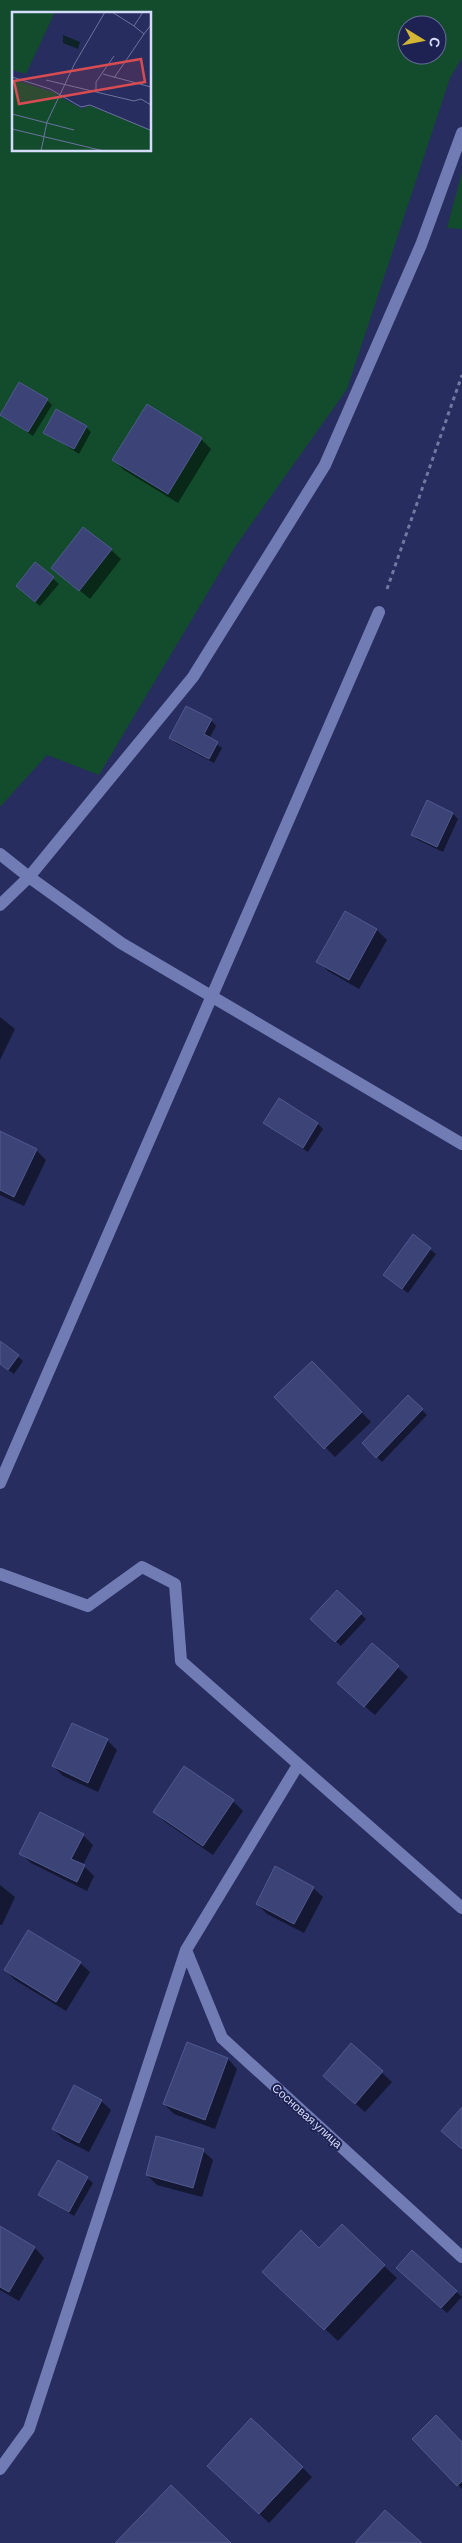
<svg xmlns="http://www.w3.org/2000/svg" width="462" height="2543" viewBox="0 0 462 2543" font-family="Barlow,sans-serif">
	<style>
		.green { fill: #124c2d; fill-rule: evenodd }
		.shadow { fill: #0007 }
		.building { fill: #3c4477; stroke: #50598f }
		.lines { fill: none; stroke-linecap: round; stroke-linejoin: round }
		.path { stroke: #7278a2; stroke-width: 3; stroke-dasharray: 4 4; stroke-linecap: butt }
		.minor { stroke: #717cb4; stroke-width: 12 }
		.labels { text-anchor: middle; stroke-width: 4; stroke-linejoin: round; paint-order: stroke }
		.street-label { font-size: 12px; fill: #d4dbfb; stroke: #1e2252 }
		.inset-road { fill: none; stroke: #6c739d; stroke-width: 1 }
		.view { fill: #d64c52; fill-opacity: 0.15; stroke: #d64c52; stroke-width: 2.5 }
		.inset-edge { fill: none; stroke: #d4dbfb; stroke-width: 2.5 }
	</style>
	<rect width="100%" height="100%" fill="#272d5e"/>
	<path class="green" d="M0,0h462v58l-12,20 -103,311 -112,158 -136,228 -52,-20 -47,52zM14,14h136v136h-136zM407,25h30v30h-30z
		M462,172v57l-15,-1z"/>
	<path class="shadow" d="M47,400l5,5 -19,31 -32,-21z
		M147,406l54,33 10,10 -33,54 -54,-33 -10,-10z
		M86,427l5,5 -12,22 -34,-22z
		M111,550l10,9 -31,40 -37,-31z
		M36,564l23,20 -19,22 -18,-15z
		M211,720l5,6 -7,13 13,9 -8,15 -38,-20 -5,-5z
		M453,814l5,5 -15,33 -25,-12 -6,-5z
		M346,912l31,18 10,10 -28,49 -31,-18 -10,-10z
		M0,1017l15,12 -15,31z
		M264,1123l54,1 5,5 -15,23z
		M0,1133l36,17 10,10 -22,46 -24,-11z
		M413,1236l23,18 -28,39 -18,-13z
		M0,1342l23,19 -9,13 -14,-10z
		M312,1362l59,60 -36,35 -59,-60z
		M408,1396l19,19 -45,47 -19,-19z
		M337,1592l29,27 -25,27 -29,-27z
		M373,1644l35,33 -33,38 -26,-22z
		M107,1740l10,10 -19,42 -35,-16 -10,-10z
		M233,1801l10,10 -30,44 -48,-33 -10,-10z
		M83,1835l10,10 -10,20 11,11 -7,15 -56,-28 -10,-9z
		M0,1885l15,12 -13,28h-2z
		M313,1888l10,9 -19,36 -37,-19 -10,-10z
		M80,1963l10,9 -24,39 -51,-31 -10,-10z
		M351,2045l41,37 -27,30 -31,-27z
		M228,2059l9,10 -22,60 -41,-15 -10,-10z
		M101,2101l10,9 -22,42 -26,-13 -10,-10z
		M203,2151l10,9 -11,37 -45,-12 -10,-10z
		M87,2178l6,5 -19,33 -34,-21z
		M0,2228l35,20 9,10 -25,43 -19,-11z
		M319,2249l65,17 13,12 -59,63 -61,-57z
		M412,2252l50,45 -15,16 -44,-40z
		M414,2439l48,4v46z
		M302,2467l10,10 -43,46 -51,-48z"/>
	<path class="building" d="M19,382l29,17 -20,33 -28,-17z
		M147,404l55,34 -34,56 -56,-34z
		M56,409l31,17 -13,23 -31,-16z
		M83,527l29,22 -33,42 -28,-23z
		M35,562l19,15 -19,25 -19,-16z
		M186,706l26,13 -8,15 14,8 -9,17 -40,-21z
		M427,800l26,13 -16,34 -26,-12z
		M345,911l32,18 -28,51 -33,-18z
		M279,1098l39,25 -15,25 -40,-25z
		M0,1131l37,18 -23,48 -14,-7z
		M413,1234l18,14 -29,41 -19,-14z
		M0,1341l19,14 -11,15 -8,-6z
		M312,1361l50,51 -38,37 -50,-52z
		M408,1395l15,14 -47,49 -14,-15z
		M337,1590l25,23 -27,29 -25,-23z
		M372,1643l27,23 -35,41 -27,-24z
		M72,1723l36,16 -20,44 -36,-17z
		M184,1766l50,34 -31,46 -50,-34z
		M40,1812l44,22 -13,25 14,6 -8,17 -58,-28z
		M275,1866l39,21 -20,37 -38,-20z
		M28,1930l53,32 -25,40 -52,-32z
		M187,2042l41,16 -23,62 -42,-16z
		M351,2043l32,28 -28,33 -32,-28z
		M74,2085l28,15 -23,43 -27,-14z
		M462,2107v42l-21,-18z
		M156,2136l48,13 -11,39 -47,-13z
		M58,2160l30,17 -19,35 -31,-17z
		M342,2224l43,41 -61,65 -62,-58 39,-42 18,18z
		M0,2226l35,21 -26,45 -9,-5z
		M412,2250l45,41 -16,17 -45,-40z
		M436,2415l26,27v39l-5,5 -45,-47z
		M251,2418l52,49 -44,47 -52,-48z
		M171,2485l60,58h-116z
		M385,2510l37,33h-67z"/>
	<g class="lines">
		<path class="path" d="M387,589l75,-214"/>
		<path class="minor" d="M0,854l29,23 92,66 341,201
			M0,905l29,-28 164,-200 132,-212 96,-220 41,-112
			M0,1483l379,-871
			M0,1574l88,32 54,-39 33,17 6,77 281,247
			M186,1950l36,88 240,219
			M0,2469l29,-40 157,-479 112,-185"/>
	</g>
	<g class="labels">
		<g class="street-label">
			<text transform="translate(307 2116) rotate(42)" y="4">Сосновая улица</text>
		</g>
	</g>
	<g transform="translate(12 12)">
		<rect width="139" height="139" fill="#272d5e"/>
		<path d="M0,0h43l-29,62 -14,-4zM0,67l44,14v2l30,16 -3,-3 7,-2 61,24v21h-139z" fill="#124c2d"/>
		<path d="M51,23l17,7 -2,7 -15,-6z" fill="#0e2328"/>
		<path class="inset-road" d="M100,0l22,14 9,-14M122,14l10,8 7,-9M91,62l48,13M0,65l38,12 31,18 9,-2 60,25M102,66l30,-44M34,68l88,21 7,-2 10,6M84,80v-10l18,-26M0,102l62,16M0,117l92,22M29,139l6,-29 28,-59 30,-51"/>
		<path class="view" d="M129,47l4,23 -126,22 -5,-23z"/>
		<rect width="139" height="139" class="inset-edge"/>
	</g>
	<g transform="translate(422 40) rotate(100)"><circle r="24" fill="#1e2252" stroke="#676c96"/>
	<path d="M0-4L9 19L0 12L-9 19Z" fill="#d4b635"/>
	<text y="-8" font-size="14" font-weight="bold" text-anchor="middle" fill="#d4dbfb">С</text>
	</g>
</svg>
